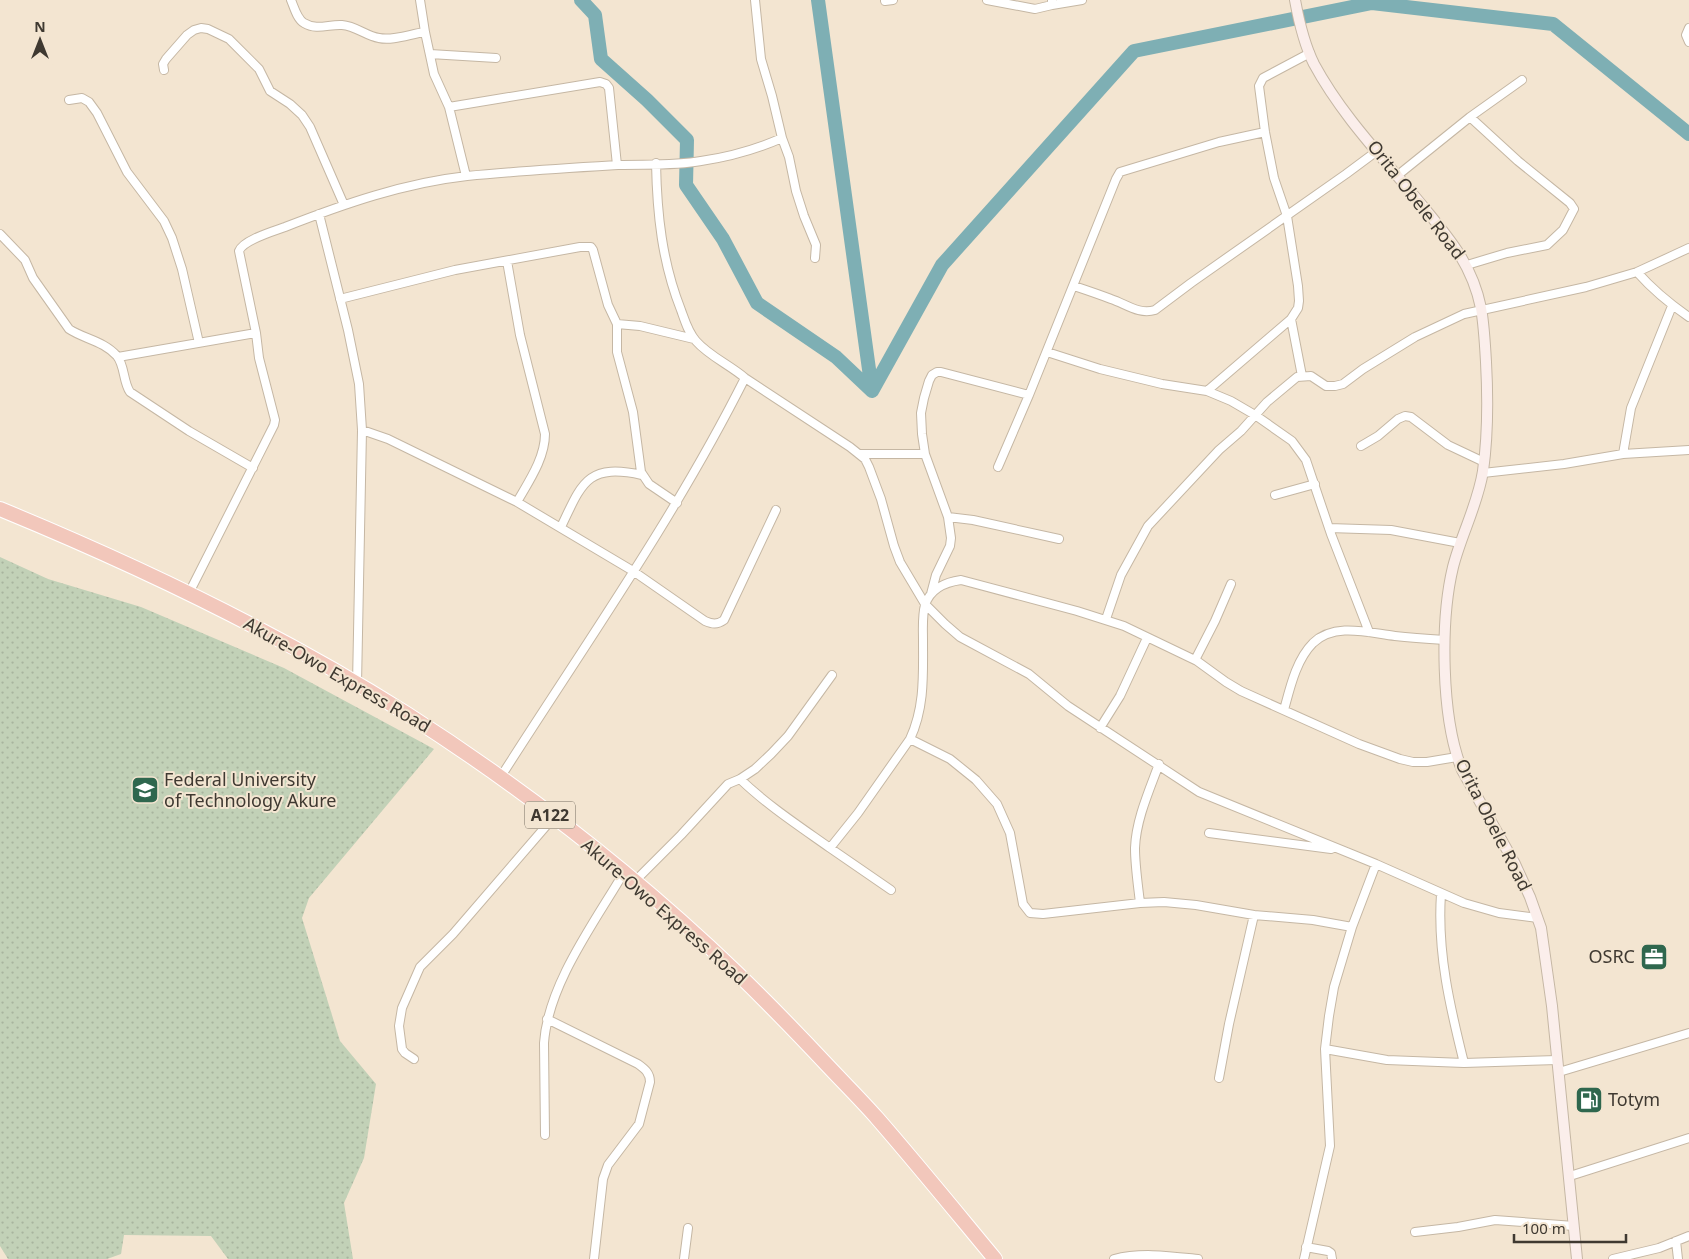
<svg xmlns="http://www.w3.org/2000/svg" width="1689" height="1259" viewBox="0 0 1689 1259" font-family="'Noto Sans',sans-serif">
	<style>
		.grass { fill: url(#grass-dots) }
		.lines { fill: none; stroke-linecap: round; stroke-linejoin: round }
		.river { stroke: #7eafb4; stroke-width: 14 }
		.street-casing { stroke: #c5b7a4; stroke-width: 10 }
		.secondary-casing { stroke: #c5b7a4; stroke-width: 12 }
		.highway-casing { stroke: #fff; stroke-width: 16 }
		.street { stroke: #fff; stroke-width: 8 }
		.secondary { stroke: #fbeeeb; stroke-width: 10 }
		.highway { stroke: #f2c7bb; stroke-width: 14 }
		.labels { text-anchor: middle; stroke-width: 4; stroke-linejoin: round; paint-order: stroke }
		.shield { fill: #f3e5d1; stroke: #756d61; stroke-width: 1 }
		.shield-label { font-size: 16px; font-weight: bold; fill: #3f3931 }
		.street-label { font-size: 18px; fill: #3f3931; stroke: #f3e5d1 }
		.poi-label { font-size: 18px; fill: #3f3931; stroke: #f3e5d1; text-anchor: start }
	</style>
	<defs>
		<pattern id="grass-dots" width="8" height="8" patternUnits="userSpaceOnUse" patternTransform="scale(1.25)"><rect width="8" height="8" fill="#c2d1b7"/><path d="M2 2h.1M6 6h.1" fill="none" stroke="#a8b49e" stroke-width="1.8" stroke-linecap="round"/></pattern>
	</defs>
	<rect width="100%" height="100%" fill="#f3e5d1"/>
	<path class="grass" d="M0,557l48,22 93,28 143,61 150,81 -125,149 -7,20 38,123 36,43 -12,74 -20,45 9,56h-125l-17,-23 -87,-1 -3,19 -14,5h-99l-8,-13z"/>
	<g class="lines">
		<path class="river" d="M581,0l14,15 6,44 46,41 40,40 -1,45 37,54 34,64 79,54 36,34 70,-126 192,-214 238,-48 181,21 136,110
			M818,0l54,391"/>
		<g class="street-casing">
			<path id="street" d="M291,0c3,7 6,19 13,23 13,8 25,1 38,2 14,1 24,11 37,13 14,3 31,-4 46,-6
				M420,0l5,32 9,42 15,33 17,69
				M755,0l6,59 11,37 10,42 7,19 7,34 8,25 12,29 -1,13
				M987,0l48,9 17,-4v-5
				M885,1l8,-1
				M1052,5l30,-5
				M1689,28l-3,7 3,7
				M430,54l66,4
				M164,70l-1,-6 3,-5 21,-24 7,-5 7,-2 7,1 21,10 30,30 11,22 20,13 12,11 8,12 34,78
				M69,100l13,-2 7,4 8,11 30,59 37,49 8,17 10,31 17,74
				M449,107l151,-25 6,2 3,4 8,77
				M656,163c1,51 6,99 25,147 4,11 7,22 15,31 13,15 34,24 49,37l105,69 15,12 4,8 12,32 13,47 6,16 25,42 20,20 15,13 69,37 39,32 131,86 177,72 88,39 35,10 39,5
				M1398,175l72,-58 52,-37
				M319,214l29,116 11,54 3,46 -5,254
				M0,234l25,26 8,18 36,51c15,10 35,12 48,27 8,10 6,26 13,36l59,39 64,37
				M507,261l13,74 25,99c0,24 -16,47 -28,68
				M1467,265l40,-12 40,-8 16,-15 11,-21 -4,-6 -52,-42 -48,-44
				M1637,272l52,-24
				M1074,286c12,4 24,8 37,13 15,5 28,16 44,11l36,-27 155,-109 31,-23
				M340,299l115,-29 125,-23h11l2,3 15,55 9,19v28l16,60 8,60 8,12 28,19
				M617,324l23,2 54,13
				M1047,352l53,17 62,15 45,7 24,10 24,14 37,26 14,19 25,74 38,98
				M118,357l138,-24
				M1302,376l-11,-57 7,-11 1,-7 -1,-15 -11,-70 -13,-38 -9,-46 -6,-46 4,-8 47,-25
				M1207,391l84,-72
				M362,430l26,9 129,63 116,69 72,50c7,3 12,4 19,-1l52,-110
				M1361,446l17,-10 20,-17 7,-3 6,1 37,28 36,17
				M860,454h65
				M1623,454l8,-46 41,-102
				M998,467l31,-72 87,-216 4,-7 99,-30 46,-10
				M1483,473l81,-9 59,-10 66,-4
				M1275,495l40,-11
				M948,517l25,3 86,19
				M561,527c21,-44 26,-64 81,-52
				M1329,528l62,2 69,13
				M189,593l85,-168 1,-5 -16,-62 -3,-25 -17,-82c4,-11 35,-20 46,-24 59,-23 119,-44 182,-51 50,-5 101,-8 151,-11 27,-1 57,1 83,-4 27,-4 56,-12 81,-23
				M931,594l5,-19 14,-29 1,-8 -3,-21 -23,-63 -3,-20 -1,-21 3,-15 5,-17 3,-6 5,-3h4l88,23
				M1106,619l15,-44 27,-49 71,-76 22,-19 26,-29 30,-25 14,-1 15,10h9l8,-2 20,-15 52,-32 49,-23 122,-27 51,-15c16,18 33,32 52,45
				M1195,660l20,-39 16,-37
				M1284,710c6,-22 12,-50 29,-67 22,-21 56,-10 82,-7 17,2 33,3 50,4
				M1100,728l20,-32 27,-58
				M910,739l40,20 26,21 21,24 13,29 13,71 7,9 13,1 97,-11 24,-1 32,3 58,10 59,5 39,7
				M500,778c84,-132 174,-259 245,-400
				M740,779c27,26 59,47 90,69l28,-35 52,-74c15,-32 13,-65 13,-99 0,-11 -1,-24 2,-35 5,-16 21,-23 36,-25l116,31 47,15 73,35 29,21 15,9 118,53 41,15 13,3h14l30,-5
				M1209,833l122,16
				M830,848l61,42
				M634,882l47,-47 47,-51 12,-5 15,-10 16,-15 17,-18 44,-61
				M1441,894c-4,58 9,113 23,169
				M1140,903c-2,-18 -5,-37 -5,-55 1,-28 14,-57 24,-84
				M547,1019l91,45c7,5 12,9 12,18l-11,42 -31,41 -5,14 -9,80
				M1325,1049l62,11 77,3 93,-3
				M414,1059l-9,-6 -3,-4 -3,-23 3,-18 18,-41 33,-33 100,-116
				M1559,1072l130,-39
				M1219,1078l10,-54 25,-109
				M545,1135l-1,-92c4,-58 50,-120 79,-169
				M1570,1176l119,-38
				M1415,1232l43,-5 37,-7 79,6
				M1676,1241l2,18
				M1306,1247l22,4 3,2 1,6
				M684,1259l4,-31
				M1114,1259c27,-7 56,-3 84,0
				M1304,1259l26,-113 -5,-97 4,-33 5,-29 18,-60 24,-63
				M1613,1259l46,-11 30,-12"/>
		</g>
		<g class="secondary-casing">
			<path id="secondary" d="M1295,0c4,22 9,44 19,64 28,52 70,95 107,140 28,34 51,60 60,104 3,17 4,36 5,54 2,36 2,73 -3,109 -5,33 -22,64 -30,96 -13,54 -12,151 9,203l53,94 15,33 11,31 11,78 25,253"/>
		</g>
		<g class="highway-casing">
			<path id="highway" d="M0,509c141,58 279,124 407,205 117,75 229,162 329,258 32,31 63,63 93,95 16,17 33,34 48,51 40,46 79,94 118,141"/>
		</g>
		<use href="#street" class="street"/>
		<use href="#secondary" class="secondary"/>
		<use href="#highway" class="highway"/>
	</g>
	<defs>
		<g id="university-square" transform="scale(1.4375)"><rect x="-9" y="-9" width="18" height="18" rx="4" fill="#2f674e" stroke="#f3e5d1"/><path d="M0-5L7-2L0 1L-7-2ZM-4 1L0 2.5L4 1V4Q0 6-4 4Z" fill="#fff"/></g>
		<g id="office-square" transform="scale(1.4375)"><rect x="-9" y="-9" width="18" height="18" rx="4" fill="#2f674e" stroke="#f3e5d1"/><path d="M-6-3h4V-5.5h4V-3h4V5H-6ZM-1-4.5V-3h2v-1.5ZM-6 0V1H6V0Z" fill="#fff"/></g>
		<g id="fuel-square" transform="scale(1.4375)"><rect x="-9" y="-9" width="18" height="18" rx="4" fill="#2f674e" stroke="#f3e5d1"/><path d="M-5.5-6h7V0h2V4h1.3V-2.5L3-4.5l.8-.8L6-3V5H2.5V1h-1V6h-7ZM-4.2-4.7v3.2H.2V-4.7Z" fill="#fff"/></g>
	</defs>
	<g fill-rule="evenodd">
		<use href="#university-square" x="145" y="790"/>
		<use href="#office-square" x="1654" y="957"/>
		<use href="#fuel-square" x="1589" y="1100"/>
	</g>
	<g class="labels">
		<rect class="shield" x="525" y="801.5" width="50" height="27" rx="4"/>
		<g class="shield-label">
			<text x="550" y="821">A122</text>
		</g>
		<g class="street-label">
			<text transform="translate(1416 200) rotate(52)" y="6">Orita Obele Road</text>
			<text transform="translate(337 675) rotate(30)" y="6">Akure-Owo Express Road</text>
			<text transform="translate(1493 825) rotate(63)" y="6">Orita Obele Road</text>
			<text transform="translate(664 912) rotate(41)" y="6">Akure-Owo Express Road</text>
		</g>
		<g class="poi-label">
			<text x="164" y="786">Federal University<tspan x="164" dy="21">of Technology Akure</tspan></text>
			<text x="1635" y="963" text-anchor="end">OSRC</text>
			<text x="1608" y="1106">Totym</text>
		</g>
	</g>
	<g transform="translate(40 40)" stroke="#f3e5d1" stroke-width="4" paint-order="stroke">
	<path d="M0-4L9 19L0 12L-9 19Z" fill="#3f3931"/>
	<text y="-8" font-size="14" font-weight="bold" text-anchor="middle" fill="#3f3931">N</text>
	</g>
	<path d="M1514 1234v8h112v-8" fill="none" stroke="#3f3931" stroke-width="2.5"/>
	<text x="1522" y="1234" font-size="15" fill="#3f3931" stroke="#f3e5d1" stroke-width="4" paint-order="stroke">100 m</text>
</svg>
